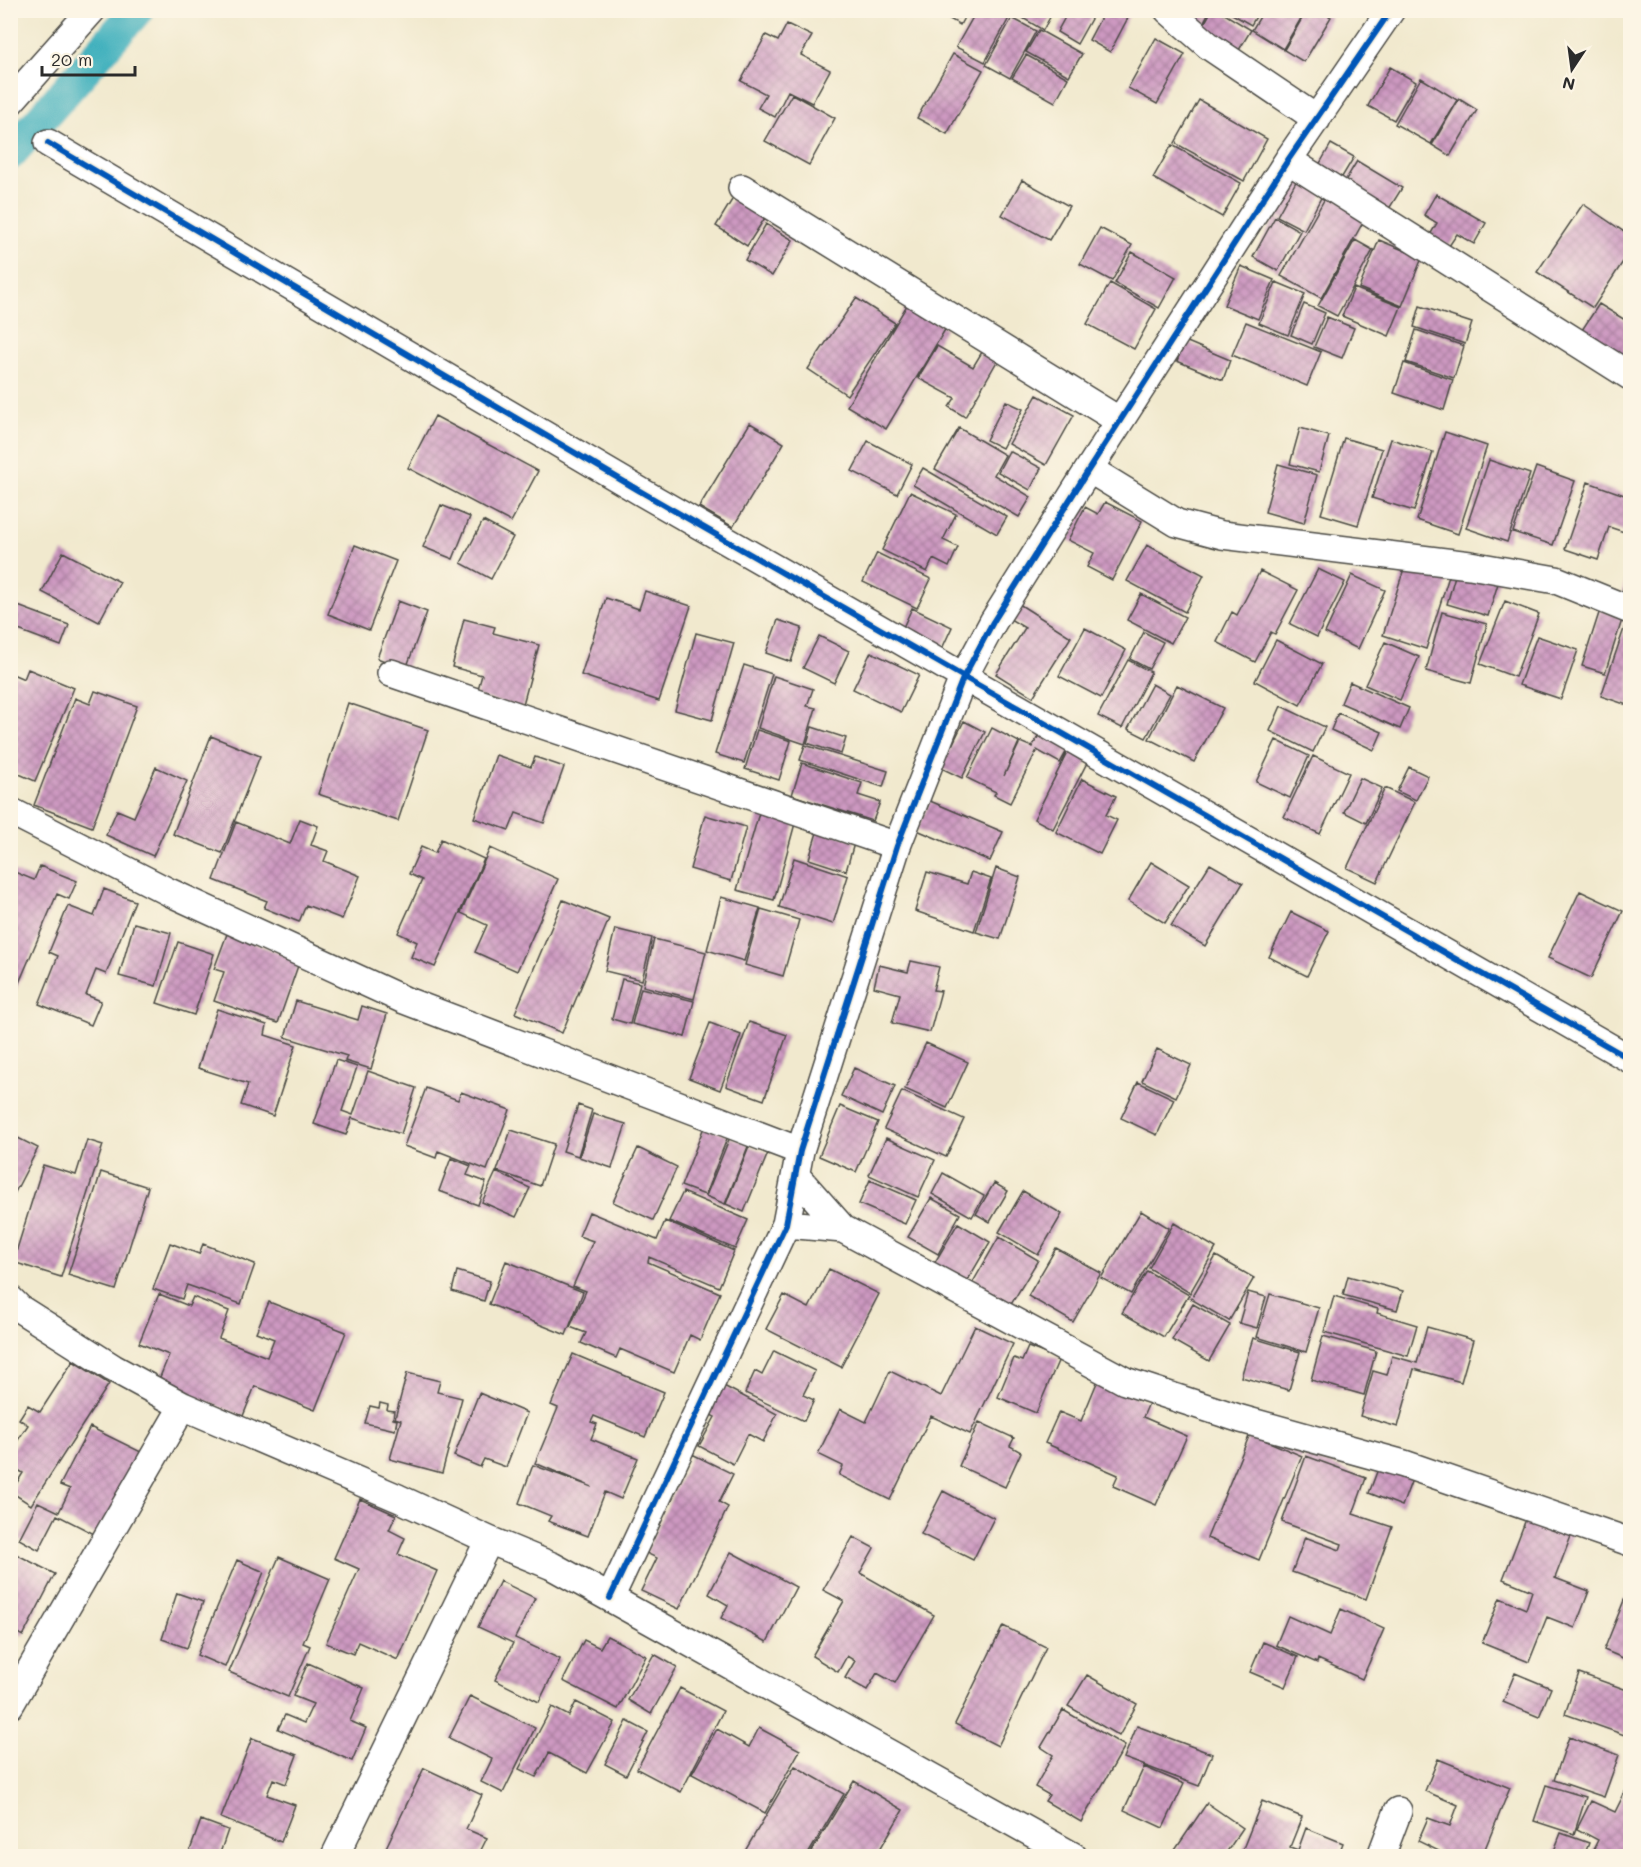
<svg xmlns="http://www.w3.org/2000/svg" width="1641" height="1867" viewBox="0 0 1641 1867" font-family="Mali,sans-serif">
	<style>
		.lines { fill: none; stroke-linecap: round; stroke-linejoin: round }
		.canal { stroke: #41b0bd; stroke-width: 33 }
		.building { fill: url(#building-cross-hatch) }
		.minor-casing { stroke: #494843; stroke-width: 30 }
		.minor { stroke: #fff; stroke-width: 27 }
		.cycleway-casing { stroke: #fcf5e5; stroke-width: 10 }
		.cycleway { stroke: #0057b8; stroke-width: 6 }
	</style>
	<defs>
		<pattern id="building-cross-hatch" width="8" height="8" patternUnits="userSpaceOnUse" patternTransform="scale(1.5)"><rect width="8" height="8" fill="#cd99c1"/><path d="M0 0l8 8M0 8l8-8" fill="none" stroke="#a77d9d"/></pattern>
	</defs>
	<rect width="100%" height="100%" fill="#fcf5e5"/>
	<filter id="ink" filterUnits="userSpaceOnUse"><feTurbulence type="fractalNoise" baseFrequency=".0167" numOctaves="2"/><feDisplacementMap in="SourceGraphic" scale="12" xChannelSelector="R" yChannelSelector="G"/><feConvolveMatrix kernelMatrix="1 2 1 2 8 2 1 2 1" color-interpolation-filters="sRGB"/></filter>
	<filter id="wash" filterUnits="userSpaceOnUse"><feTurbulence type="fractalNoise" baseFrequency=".008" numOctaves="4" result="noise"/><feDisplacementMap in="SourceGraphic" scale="24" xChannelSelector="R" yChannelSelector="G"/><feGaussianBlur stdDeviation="1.35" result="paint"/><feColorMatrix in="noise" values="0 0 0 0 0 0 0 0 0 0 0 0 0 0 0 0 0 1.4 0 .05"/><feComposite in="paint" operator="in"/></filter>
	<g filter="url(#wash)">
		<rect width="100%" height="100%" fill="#f1e9ce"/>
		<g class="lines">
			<path class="canal" d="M10,154l127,-144"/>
		</g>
		<g id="blocks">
			<path class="building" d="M934,10h34l-8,15z
				M977,10h18l14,8 -24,44 -29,-15z
				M1009,10h45l-11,20z
				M1069,10h27l-19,34 -20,-12z
				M1105,10h27l-22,42 -21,-12z
				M1180,10h30l-9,17z
				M1212,10h6l33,20 -12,20 -37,-22z
				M1225,10h35l-9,15z
				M1264,10h42l-23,39 -31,-19z
				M1307,10h12l12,7 -27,45 -20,-12z
				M1012,18l24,13 -26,47 -24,-13z
				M787,24l25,12 -11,19 29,15 -18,33 -24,-12 -13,26 -17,-9 8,-14 -25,-13 25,-46 12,6z
				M1039,30l43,24 -13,22 -43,-24z
				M1156,38l29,16 -28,50 -29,-16z
				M953,54l30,16 -36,64 -30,-16z
				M1026,55l42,23 -13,24 -43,-24z
				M1390,67l26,15 -22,38 -26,-14z
				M1421,78l36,22 -26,44 -36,-20z
				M792,94l43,24 -26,47 -44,-24z
				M1459,99l18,11 -27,46 -18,-11z
				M1199,100l68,39 -23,42 -69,-38z
				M1331,144l23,13 -18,30 -22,-13z
				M1172,145l69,38 -19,34 -69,-39z
				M1357,161l45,27 -15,24 -45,-26z
				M1298,178l26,14 -20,38 -27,-14z
				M1022,180l47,26 -20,34 -47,-25z
				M738,190l32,20 -23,36 -31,-20z
				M1328,193l39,22 -46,83 -40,-22z
				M1436,194l50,29 -12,21 -17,-10 -8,12 -19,-11 7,-12 -13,-8z
				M1583,204l47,32v15l-37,57 -56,-36z
				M1275,217l25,14 -22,40 -25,-14z
				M766,224l27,16 -21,36 -27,-16z
				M1100,228l32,17 -20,36 -32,-17z
				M1355,240l18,10 -36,66 -19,-10z
				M1379,240l43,18 -20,48 -43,-18z
				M1132,252l44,25 -17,31 -44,-25z
				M1241,266l33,14 -16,39 -34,-14z
				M1276,282l29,12 -17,41 -29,-12z
				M1110,283l46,26 -22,40 -47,-25z
				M1354,288l47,19 -12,29 -47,-20z
				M856,298l39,25 -48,72 -39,-26z
				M1304,304l21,9 -13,31 -21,-9z
				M1599,304l31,19v38l-48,-31z
				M907,305l39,23 -60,101 -39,-23z
				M1420,306l52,17 -7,21 -51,-17z
				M1327,317l27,11 -12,30 -28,-11z
				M1246,322l75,30 -14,34 -75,-31z
				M1416,330l48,16 -10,32 -48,-16z
				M1185,341l45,19 -7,20 -46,-19z
				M937,346l36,21 12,-20 15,9 -35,61 -16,-10 6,-9 -37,-20z
				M1404,363l49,17 -9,30 -50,-17z
				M1037,395l37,20 -28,50 -37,-21z
				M1006,401l17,8 -21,39 -16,-8z
				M435,416l103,55 -27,51 -103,-54z
				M750,423l34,20 -51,84 -34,-20z
				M959,428l46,27 -11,20 37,22 -12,20 -84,-48z
				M1300,428l29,8 -10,36 -29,-8z
				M1445,432l42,14 -29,88 -41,-14z
				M1344,438l38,11 -24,76 -37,-11z
				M1391,439l42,13 -19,59 -42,-13z
				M868,441l44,23 -15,30 -45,-23z
				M1009,451l32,17 -11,22 -32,-18z
				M1489,460l41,14 -23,68 -41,-14z
				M1278,464l39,11 -13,48 -39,-11z
				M1536,467l39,14 -22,64 -40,-13z
				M923,468l84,49 -10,17 -84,-49z
				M1588,482l42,15v37l-21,-7 -11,33 -33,-11z
				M910,492l46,22 -13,26 15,7 -9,20 -16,-8 -6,13 -45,-22z
				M1105,502l37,19 -30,59 -25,-13 7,-14 -26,-13 17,-33 13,7z
				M441,505l29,12 -17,42 -30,-12z
				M483,521l30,16 -22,42 -30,-16z
				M355,545l41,16 -27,69 -41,-16z
				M1147,545l57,30 -19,37 -58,-31z
				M63,552l57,30 -21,40 -57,-30z
				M877,553l54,26 -14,29 -54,-26z
				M1407,559l43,14 -24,76 -43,-14z
				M1458,565l42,12 -12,39 -41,-12z
				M1630,566v28l-8,-2z
				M1318,569l27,13 -28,55 -27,-13z
				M1260,571l38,19 -23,44 -4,-2 -16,30 -38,-20 15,-30 5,3z
				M1352,575l33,15 -27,59 -33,-16z
				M645,591l46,15 -32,95 -78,-26 25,-77 33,11z
				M1141,594l44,23 -14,26 -44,-23z
				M398,601l29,11 -21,57 -29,-11z
				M1505,601l34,13 -24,63 -35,-13z
				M10,603l59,22 -8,21 -45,-17 -6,14z
				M1019,604l52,33 -38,60 -37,-23 29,-46 -15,-9z
				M912,608l40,19 -12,26 -40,-19z
				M1600,610l23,7 -18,56 -23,-7z
				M1442,612l45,12 -16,59 -45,-12z
				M1628,617l2,1v88l-29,-10z
				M464,619l31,8 -2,6 46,12 -17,63 -46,-12 6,-21 -30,-8z
				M778,620l24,8 -11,34 -25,-9z
				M1085,628l41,22 -25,48 -42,-22z
				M1144,632l19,10 -14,27 -19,-10z
				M696,633l38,10 -22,77 -37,-10z
				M819,636l30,15 -15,32 -31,-15z
				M1537,636l41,14 -17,49 -42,-14z
				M1276,640l46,24 -22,41 -45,-24z
				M1385,642l34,15 -19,43 -35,-15z
				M871,652l48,23 -18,37 -48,-23z
				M1128,660l23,12 -29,56 -24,-12z
				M744,665l28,9 -28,89 -29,-9z
				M28,669l46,19 -39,93 -25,-11v-97l14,6z
				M774,676l39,13 -6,17 9,2 -11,36 -47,-16z
				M1350,682l59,26 -9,21 -59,-26z
				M1152,684l18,10 -24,44 -18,-9z
				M1177,685l46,23 -29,54 -45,-23z
				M95,691l42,15 -45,121 -58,-22 41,-107 15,6z
				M348,703l80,27 -30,91 -80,-27z
				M1281,706l44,21 -12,25 -43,-21z
				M1338,713l44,19 -8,18 -43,-20z
				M964,721l21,11 -23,46 -21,-10z
				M812,727l34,11 -5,16 -34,-11z
				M1044,727l27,16 -11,20 -23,-13 -27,53 -16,-8 2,-3 -29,-14 25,-50 27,14 -15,34 16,-34 12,5z
				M757,730l34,11 -12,39 -34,-11z
				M211,736l49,20 -38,97 -49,-19z
				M1276,740l33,16 -19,42 -34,-16z
				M805,745l83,26 -5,16 -83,-27z
				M1071,745l20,10 -38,74 -19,-10z
				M496,755l35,12 4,-10 29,10 -20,56 -28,-10 -7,17 -35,-12z
				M1313,756l36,17 -29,61 -36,-17z
				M802,763l60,20 -4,12 22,7 -7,19 -81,-26z
				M156,767l31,14 -34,75 -47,-21 11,-25 17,7z
				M1409,767l19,9 -12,24 -19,-9z
				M1360,778l22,10 -16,35 -22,-11z
				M1082,779l34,17 -10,19 11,5 -17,34 -44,-22z
				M1385,788l30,14 -38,80 -30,-14z
				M930,801l73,31 -13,29 -73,-31z
				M761,806l36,10 -23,84 -37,-10z
				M705,815l41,12 -15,54 -41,-12z
				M300,819l18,7 -7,19 17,6 -4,10 36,15 -18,43 -36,-14 -7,17 -35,-14 3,-7 -53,-21 22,-58 54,22z
				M818,829l37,11 -9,31 -37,-12z
				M441,839l43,20 -49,108 -24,-10 6,-15 -19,-9 24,-53 -13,-6 12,-27 14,6z
				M490,848l68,31 -41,92 -42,-19 12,-27 -26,-12z
				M794,858l54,18 -15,48 -54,-17z
				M1151,862l38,23 -24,38 -37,-22z
				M1210,864l33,19 -38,63 -34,-20z
				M40,866l37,15 -8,18 -12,-5 -47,110v-134l24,10z
				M996,868l24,9 -20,62 -24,-7z
				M927,872l40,12 4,-12 20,7 -17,52 -59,-20z
				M104,889l31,12 -29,73 -10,-4 -10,25 15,6 -10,24 -52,-21 19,-48 -9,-4 19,-46 26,10z
				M1580,891l43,20 -32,67 -43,-20z
				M721,897l39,11 -16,53 -37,-11z
				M563,900l46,19 -47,114 -47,-20z
				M761,909l38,11 -16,56 -38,-11z
				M1291,912l38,19 -22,45 -38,-19z
				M134,923l37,10 -15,53 -37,-10z
				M615,929l37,9 -10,42 -37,-9z
				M227,934l73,26 -22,63 -64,-22 10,-29 -10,-3z
				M654,939l52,13 -12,47 -51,-13z
				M178,942l36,12 -20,61 -37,-12z
				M911,961l28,6 -6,23 8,1 -11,41 -38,-9 8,-29 -26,-7 5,-22 29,7z
				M622,979l18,4 -10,41 -18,-5z
				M641,988l53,13 -9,36 -53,-13z
				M296,1001l62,19 4,-14 25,8 -16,55 -26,-8 2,-5 -62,-19z
				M217,1009l50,16 -2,10 31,10 -23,71 -32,-11 7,-21 -50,-16z
				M749,1022l38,13 -23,65 -38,-14z
				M710,1023l31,12 -21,55 -31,-12z
				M926,1043l42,19 -21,46 -42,-19z
				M1157,1049l34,16 -15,32 -34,-16z
				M336,1060l21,7 -15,44 11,4 15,-44 48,17 -15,46 -49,-16 -6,17 -32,-11z
				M854,1068l41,18 -13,29 -41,-19z
				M1138,1082l36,17 -17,36 -36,-17z
				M426,1088l32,12 3,-8 49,18 -23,60 -49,-19 -2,7 -32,-12z
				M902,1091l62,28 -18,38 -62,-28z
				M578,1105l14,5 -14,46 -15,-5z
				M840,1106l38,16 -22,50 -37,-16z
				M593,1114l33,10 -14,44 -33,-11z
				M704,1127l24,9 -23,59 -24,-9z
				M511,1130l43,14 -14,42 -43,-15z
				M10,1134l28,14 -28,54z
				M730,1137l19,7 -24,60 -19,-8z
				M886,1138l49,22 -17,37 -49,-22z
				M87,1140l16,5 -42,132 -48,-15 30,-97 33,10z
				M749,1146l19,7 -24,59 -18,-8z
				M638,1148l39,19 -24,53 -40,-18z
				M451,1158l20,8 -4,9 19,7 -8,23 -39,-14z
				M101,1172l47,15 -32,103 -48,-15z
				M496,1172l34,16 -14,29 -34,-15z
				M943,1173l41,23 -12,21 -40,-23z
				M870,1180l46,20 -11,24 -46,-20z
				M994,1183l14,8 -18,31 -14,-8z
				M1023,1191l39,23 -24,41 -39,-23z
				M683,1192l65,28 -13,29 -66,-28z
				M931,1198l29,16 -22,40 -30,-17z
				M1141,1211l28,17 -38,66 -30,-16z
				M589,1212l68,28 8,-19 69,30 -15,36 -70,-30 -1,5 72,31 -20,47 -10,-5 -16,37 -54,-23 -4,9 -35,-15 5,-10 -16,-6 16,-36 -13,-5 20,-45 -14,-5z
				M958,1223l32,19 -27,46 -32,-19z
				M1174,1223l42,25 -26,45 -41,-25z
				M999,1237l39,23 -31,51 -38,-22z
				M170,1243l29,11 4,-10 52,20 -14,40 -54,-19 -5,14 -29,-10z
				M1056,1248l45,25 -28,49 -45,-26z
				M1216,1256l38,22 -25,43 -38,-22z
				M506,1261l77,31 -17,43 -77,-31z
				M829,1269l50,25 -38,73 -75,-38 18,-34 25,13z
				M457,1271l33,10 -6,20 -32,-10z
				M1147,1271l42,24 -25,42 -42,-24z
				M1348,1276l55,15 -6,19 -54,-15z
				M1248,1292l18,5 -9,31 -18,-5z
				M159,1294l30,12 4,-9 36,14 -10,27 48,19 7,-18 -18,-7 13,-30 77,30 -31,78 -60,-24 -12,30 -85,-34 11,-27 -30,-12z
				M1270,1294l49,14 -13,44 -49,-15z
				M1334,1296l44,13 -1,4 40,12 -9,31 -84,-24z
				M1193,1304l37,21 -21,36 -37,-21z
				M975,1326l38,18 -43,90 -39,-18 -41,84 -51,-25 4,-9 -25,-12 22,-45 26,13 24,-51 51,25z
				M1427,1327l46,13 -12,42 -47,-13 -16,58 -38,-11 13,-45 14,4 5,-19 25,7z
				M1323,1336l53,15 -12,44 -53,-15z
				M1253,1338l47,14 -11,38 -48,-13z
				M1028,1347l31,12 -23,54 -38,-16 16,-39 8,3z
				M774,1351l41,20 -12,24 11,5 -10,21 -59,-28 10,-22 7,4z
				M573,1354l91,38 -19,45 -51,-21 -3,6 6,2 -6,15 47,19 -17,41 -16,-7 -17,44 -40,-15 3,-5 -32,-13 14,-38 59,22 -57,-24 23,-55 -7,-3z
				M73,1361l36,23 -78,121 -20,-13 12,-19 -13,-8v-13l18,-27 -9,-6 9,-14 12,7z
				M407,1373l33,8 -3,11 25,6 -20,75 -52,-14 11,-39 -6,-2z
				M1098,1380l51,23 -6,14 44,19 -31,69 -43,-19 5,-11 -73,-32 14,-31 22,9z
				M720,1384l57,30 -14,28 -15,-8 -15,30 -34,-18 16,-29 -10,-5z
				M479,1393l48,20 -21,54 -22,-8 -4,8 -26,-11z
				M380,1403l8,2 -1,5 7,1 -1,8 4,1 -2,10 -30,-7 5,-17 9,2z
				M979,1422l35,16 -4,8 11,6 -16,35 -46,-21z
				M90,1427l53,26 -43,84 -43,-22 -18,35 -20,-11 19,-37 21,10 11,-23 -10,-4z
				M1250,1434l52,22 -43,104 -52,-22z
				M692,1454l41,20 -14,28 9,5 -49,102 -38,-18 16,-33 -11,-5z
				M1306,1456l60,22 -13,36 39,13 -26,72 -74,-27 13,-35 35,13 2,-6 -60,-22z
				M1381,1461l33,13 -12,32 -33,-13z
				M943,1491l51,27 -21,42 -52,-26z
				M360,1499l36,16 -7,15 16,8 -7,16 39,17 -39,89 -40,-18 -5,12 -27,-11 33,-74 -25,-11z
				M1528,1514l45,17 -18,47 34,13 -14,37 -28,-11 -18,45 -47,-19 18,-45 26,11 6,-18 -29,-12z
				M853,1537l21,11 -14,25 74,42 -39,68 -18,-10 -10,17 -22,-12 10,-17 -8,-5 -9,16 -26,-16 32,-55 -21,-11z
				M12,1552l43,22 -32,62 -13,-7v-73z
				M731,1552l65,35 -29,55 -46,-24 7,-13 -19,-11z
				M279,1557l51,22 -27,64 7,3 -22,51 -59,-25z
				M237,1560l27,12 -39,95 -28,-12z
				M500,1581l35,17 -20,40 45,21 -21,43 -44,-22 18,-37 -35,-16z
				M177,1593l26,9 -16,46 -25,-9z
				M1627,1593l3,2v66l-26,-11z
				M1341,1609l43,20 -22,50 -44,-20 -1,4 -41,-18 12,-29 42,19z
				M1003,1626l43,21 -48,99 -43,-22z
				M607,1636l39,20 -28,53 -55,-28 21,-41 16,8z
				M1263,1642l35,15 -13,30 -35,-15z
				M654,1654l23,13 -26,47 -23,-14z
				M308,1663l56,25 -14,33 16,7 -14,33 -74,-32 7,-14 19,8 9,-19 -20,-8z
				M1515,1673l36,15 -12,29 -36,-15z
				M1579,1673l51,18v46l-65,-23z
				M1087,1675l50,29 -18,32 -51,-30z
				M680,1688l43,23 -42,81 -44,-23z
				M470,1696l65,32 -32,65 -22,-11 11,-23 -43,-21z
				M576,1702l39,20 -28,51 -38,-20 -13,24 -17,-8 33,-62 17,9z
				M1063,1710l62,36 -44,76 -36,-21 4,-6 -14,-8 18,-32 -12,-8z
				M627,1721l21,11 -22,43 -21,-11z
				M1137,1726l75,28 -13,32 -75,-28z
				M759,1728l41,22 -35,63 -73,-39 25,-45 32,18z
				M1569,1737l50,18 -15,42 -50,-17z
				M252,1738l45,17 -11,29 -13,-5 -6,16 28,10 -14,37 -60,-24z
				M1438,1759l72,29 -28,68h-45l2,-5 -21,-10 10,-23 22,8 8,-21 -33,-14z
				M795,1766l49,28 -37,62h-65z
				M1144,1767l40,17 -21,44 -39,-18z
				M424,1768l58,27 -16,34 21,9 -9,18h-96z
				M854,1781l49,29 -27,46h-67z
				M1546,1785l40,12 -12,37 -40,-13z
				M1626,1790l4,2v64h-40l8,-16 -21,-11 14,-28 24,11z
				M1262,1801l40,16 -12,30 8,3 8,-22 37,15 -5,13h-98z
				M1207,1803l36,25 -19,28h-53z
				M201,1820l27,10 -9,26h-31z
				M1561,1833l28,10 -5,13h-32z"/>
		</g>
	</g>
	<g filter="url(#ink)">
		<use href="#blocks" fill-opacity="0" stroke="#494843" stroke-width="1.5"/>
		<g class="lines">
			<g class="minor-casing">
				<path id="minor" d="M1168,10l41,36 108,73
					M10,102l82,-92
					M48,143l597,351 985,565
					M1288,160l342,216
					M742,188l378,233
					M1089,469l88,54 45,12 248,30 86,15 74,30
					M391,673l506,173
					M10,811l159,81 235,108 396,151
					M796,1176l47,53 282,152 116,38 163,45 226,78
					M786,1224l57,5
					M10,1299l10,10 93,59 70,38 215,92 91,42
					M610,1598l176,-374 14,-73 97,-305 66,-168 30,-56 96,-153 199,-309 103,-150
					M10,1705l173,-299
					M335,1856l154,-316 63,26 58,32 463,258
					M1381,1856l17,-45"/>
			</g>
			<use href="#minor" class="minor"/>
			<g class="cycleway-casing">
				<path id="cycleway" d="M48,143l597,351 985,565
					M610,1598l176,-374 14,-73 97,-305 66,-168 30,-56 96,-153 199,-309 103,-150"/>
			</g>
			<use href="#cycleway" class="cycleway"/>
		</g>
	</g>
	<rect width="1641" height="1867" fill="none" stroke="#fcf5e5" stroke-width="36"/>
	<g transform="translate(1572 69) rotate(193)" stroke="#fcf5e5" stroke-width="4.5" paint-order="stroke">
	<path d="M0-4.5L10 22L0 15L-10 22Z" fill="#2b2b2b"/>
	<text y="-9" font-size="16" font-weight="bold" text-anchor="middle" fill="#2b2b2b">N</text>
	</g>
	<path d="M42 66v9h93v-9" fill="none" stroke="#2b2b2b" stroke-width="3"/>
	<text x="51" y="66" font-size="18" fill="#2b2b2b" stroke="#fcf5e5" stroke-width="4.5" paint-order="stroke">20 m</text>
</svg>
